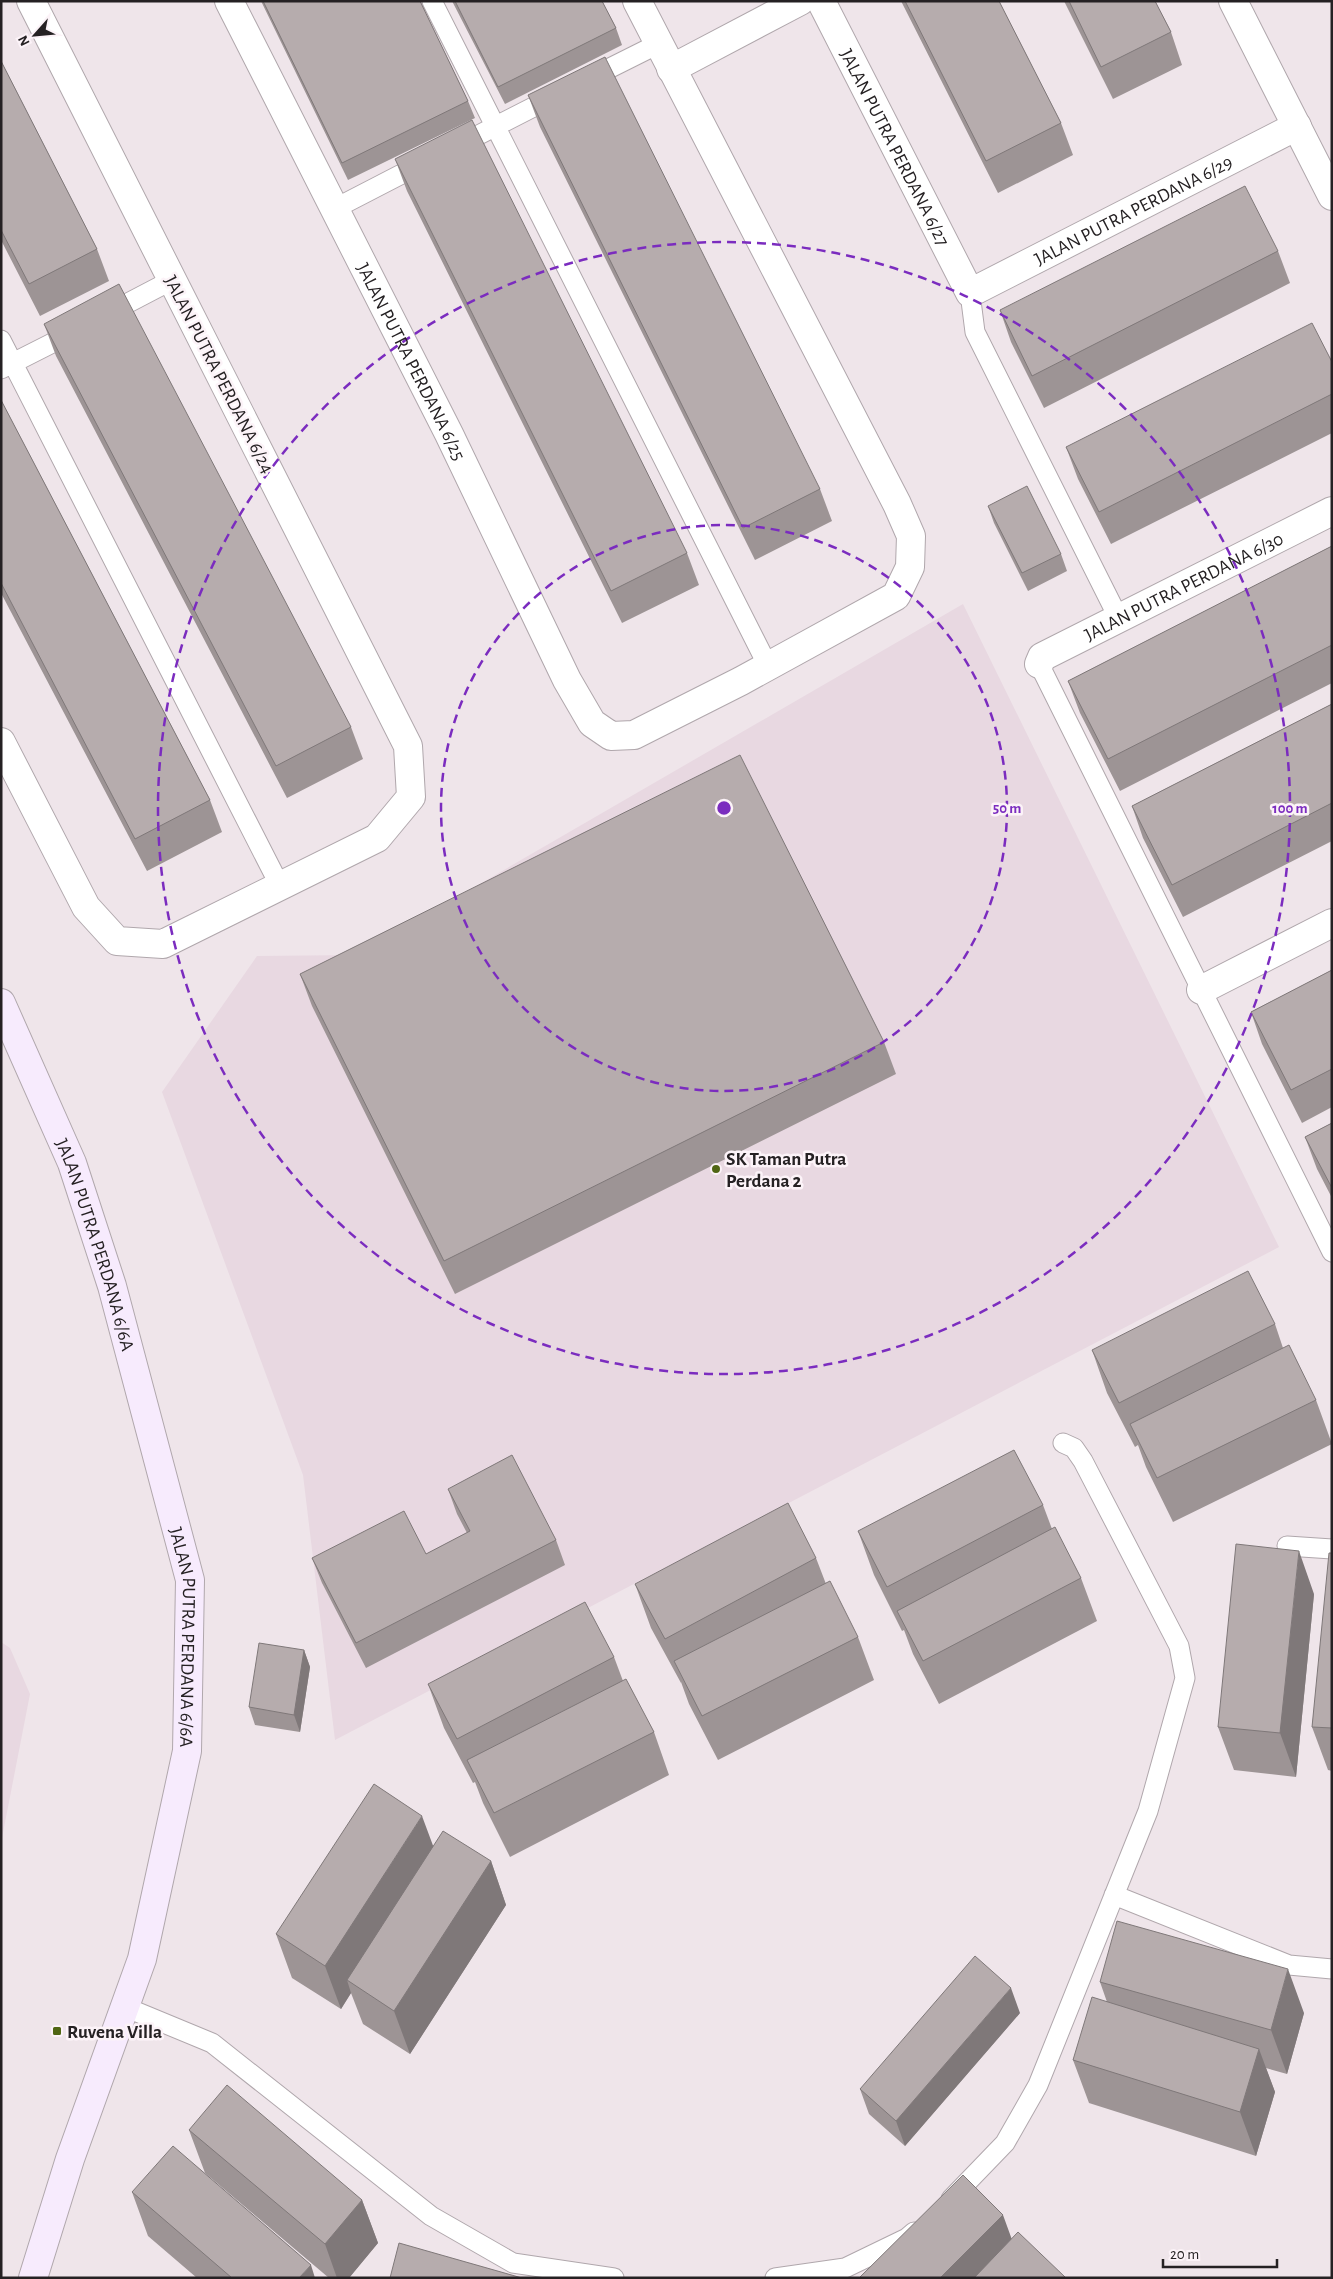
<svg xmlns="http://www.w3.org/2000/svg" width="1333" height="2279" viewBox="0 0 1333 2279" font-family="'Alegreya Sans',sans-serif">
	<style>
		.built { fill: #e8d8e1 }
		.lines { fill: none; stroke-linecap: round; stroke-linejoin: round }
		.lane-casing { stroke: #b0a7ac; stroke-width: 21 }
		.street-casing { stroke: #b0a7ac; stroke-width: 30 }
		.secondary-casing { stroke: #b0a7ac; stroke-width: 30 }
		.lane { stroke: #fff; stroke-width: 19 }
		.street { stroke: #fff; stroke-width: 28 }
		.secondary { stroke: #f7ebfd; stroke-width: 28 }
		.wall { fill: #9d9495 }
		.shaded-wall { fill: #7f7879 }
		.building { fill: #b6acad; stroke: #7f7879 }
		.ring { fill: none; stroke: #7b2cbf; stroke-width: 2.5; stroke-dasharray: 9 6 }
		.poi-dot { fill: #506614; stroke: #fcf3f8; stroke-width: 2 }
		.labels { text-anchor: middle; stroke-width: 5; stroke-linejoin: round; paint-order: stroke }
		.street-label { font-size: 19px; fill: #252123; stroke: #fcf3f8 }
		.poi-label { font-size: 19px; font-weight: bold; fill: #252123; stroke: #fcf3f8; text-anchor: start }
		.centre { fill: #7b2cbf; stroke: #fcf3f8; stroke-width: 2.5 }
		.ring-label { font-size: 15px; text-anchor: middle; font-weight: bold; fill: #7b2cbf; stroke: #fcf3f8; stroke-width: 5; stroke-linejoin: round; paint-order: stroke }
	</style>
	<rect width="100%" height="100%" fill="#efe5ea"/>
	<path class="built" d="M963,604l316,643 -944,493 -32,-265 -141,-383 95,-136 100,-1z
		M1,1642l9,6 20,46 -29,149z"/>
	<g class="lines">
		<g class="lane-casing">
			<path id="lane" d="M432,1l336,665
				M588,79l70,-35
				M457,146l98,-50
				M334,209l89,-46
				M970,293l5,39 144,287
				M107,314l65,-34
				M1,340l279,546
				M1,369l73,-37
				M1039,664l293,588
				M1287,1546l45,3
				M1114,1895l175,70 43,4
				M125,2007l87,36 219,173 82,47 101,15
				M951,2199l54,-56 33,-58 110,-274 37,-133 -6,-32 -96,-185 -9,-13 -11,-5
				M775,2278l70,-10 62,-30 7,-6"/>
		</g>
		<g class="street-casing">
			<g id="street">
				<path id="s1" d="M229,1l220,433 118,246 25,43 19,13 23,-1 107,-54 155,-85 14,-29 1,-31 -14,-32 -260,-503"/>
				<path id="s2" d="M821,1l149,292 327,-167"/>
				<path d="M1233,1l99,195"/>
				<path d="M671,69l129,-68"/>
				<path id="s3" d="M1039,664l3,-7 290,-146"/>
				<path d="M1,742l85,165 31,34 46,3 214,-106 34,-41 -3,-51 -377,-745"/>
				<path d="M1201,990l131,-67"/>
			</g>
		</g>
		<g class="secondary-casing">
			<g id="secondary">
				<path id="s4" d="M1,1003l71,160 40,123 78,294 -3,171 -45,208 -72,200 -37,119"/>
			</g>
		</g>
		<use href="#lane" class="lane"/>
		<use href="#street" class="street"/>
		<use href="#secondary" class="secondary"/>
	</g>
	<path class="wall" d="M261,1h159l48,100 7,17 -127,62z
		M452,1h150l14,27 6,17 -117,59z
		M901,1h98l62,122 12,32 -75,38z
		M1064,1h91l16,31 11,33 -69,34z
		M1,61l96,188 12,32 -69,35 -39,-76z
		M528,95l292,394 12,32 -77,39 -215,-433z
		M395,159l292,394 12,32 -77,38 -215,-432z
		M1278,251l12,32 -246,125 -33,-66 -11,-32z
		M44,324l307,403 12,32 -76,39 -231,-442z
		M1332,362v71l-221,111 -33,-65 -12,-32z
		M1,400l209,400 12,32 -75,39 -146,-278z
		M988,506l73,48 6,17 -39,20 -34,-68z
		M1332,546v137l-212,108 -40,-78 -12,-32z
		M1332,704v137l-149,76 -40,-79 -11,-32z
		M1332,970v137l-30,16 -40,-79 -11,-32z
		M300,974l584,68 12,32 -441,220 -143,-288z
		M1332,1123v75l-15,-29 -12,-32z
		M1275,1324l8,24 33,52 16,44 -159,78 -27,-55 -8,-22 -3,2 -28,-54 -15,-43z
		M448,1489l108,51 9,25 -199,103 -44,-85 -10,-25 114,-4 41,-21 -10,-19z
		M1043,1505l9,24 29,49 16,43 -158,83 -26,-50 -9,-24 -2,1 -28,-56 -16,-44z
		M1332,1553v218l-4,-1 -16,-43z
		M816,1558l10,26 32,53 16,43 -156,80 -29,-56 -8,-22v1l-30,-55 -16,-44z
		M1314,1594l-18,183 -62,-7 -16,-43z
		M304,1650l6,17 -10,65 -45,-7 -6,-18z
		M614,1657l9,24 31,51 15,43 -159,82 -27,-54 -8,-21 -2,1 -29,-55 -16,-44z
		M433,1846l58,15 15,44 -96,149 -47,-30 -12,-31 -10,16 -49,-31 -16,-44z
		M1100,1982l204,31 -17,61 -21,-6 9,24 -19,64 -167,-53 -16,-43 34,-58z
		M1020,2013l-115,133 -36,-32 -9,-25z
		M189,2130l173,70 16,43 -29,35h-20l-124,-105z
		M132,2192l183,86h-118l-49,-42z"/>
	<path class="shaded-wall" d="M1299,1551l15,43 -18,183 -16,-44z
		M304,1650l6,17 -10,65 -6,-17z
		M422,1816l16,43 -91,121 4,13 -10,16 -16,-43z
		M491,1861l15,44 -96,149 -16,-43z
		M1288,1969l16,44 -17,61 -16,-44z
		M1011,1988l9,25 -115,133 -9,-25z
		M1259,2049l16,43 -19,64 -16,-44z
		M362,2200l16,43 -29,35h-12l-12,-34z
		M1003,2215l16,44 -19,19h-60z
		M311,2265l4,13h-16z"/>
	<path class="building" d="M263,1h157l48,100 -126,62z
		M455,1h147l14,27 -118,59z
		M905,1h94l62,122 -75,38z
		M1069,1h86l16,31 -70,35z
		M605,57l215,432 -77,39 -215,-433z
		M1,61l96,188 -68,35 -28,-54z
		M472,120l215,433 -76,38 -216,-432z
		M1245,186l33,65 -246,125 -32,-66z
		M119,284l232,443 -75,39 -232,-442z
		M1312,323l20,39v32l-233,118 -33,-65z
		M1,400l209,400 -75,39 -134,-256z
		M1027,486l34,68 -39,19 -34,-67z
		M1332,546v99l-224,114 -40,-78z
		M1332,704v99l-160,82 -40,-79z
		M740,755l144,287 -440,219 -144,-287z
		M1332,970v99l-41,21 -40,-78z
		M1332,1123v65l-27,-51z
		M1248,1271l27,53 -156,79 -27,-53z
		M1289,1345l27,55 -159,78 -27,-54z
		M1014,1450l29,55 -156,82 -29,-56z
		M512,1455l44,85 -200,103 -44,-85 92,-47 22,43 44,-23 -22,-42z
		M788,1503l28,55 -151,81 -30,-55z
		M1055,1527l26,51 -158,83 -26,-50z
		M1236,1544l63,7 -19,182 -62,-6z
		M1329,1553h3v175l-20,-1z
		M830,1581l28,56 -156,79 -28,-55z
		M585,1602l29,55 -157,82 -29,-55z
		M259,1643l45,7 -10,65 -45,-8z
		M626,1679l28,53 -160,81 -27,-53z
		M374,1784l48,32 -97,150 -49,-32z
		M443,1831l48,30 -97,150 -47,-31z
		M1117,1921l171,48 -17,61 -171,-48z
		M975,1956l36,32 -115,133 -36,-32z
		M1092,1997l167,52 -19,63 -167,-52z
		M227,2085l135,115 -37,44 -136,-114z
		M173,2146l138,119 -12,13h-67l-100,-86z
		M963,2175l40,40 -63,63h-81z
		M1018,2232l47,45 -1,1h-90z
		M399,2243l123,35h-132z"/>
	<g class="ring">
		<circle cx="724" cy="808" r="283"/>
		<circle cx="724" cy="808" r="566"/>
	</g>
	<g class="poi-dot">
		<circle cx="716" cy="1169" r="5"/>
		<rect x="52" y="2026" width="10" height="10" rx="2.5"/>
	</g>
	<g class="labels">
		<g class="street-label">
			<text dy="7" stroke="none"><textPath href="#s2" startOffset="164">JALAN PUTRA PERDANA 6/27</textPath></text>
			<text dy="7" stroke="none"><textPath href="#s2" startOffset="511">JALAN PUTRA PERDANA 6/29</textPath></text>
			<text dy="7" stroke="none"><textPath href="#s1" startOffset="404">JALAN PUTRA PERDANA 6/25</textPath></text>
			<text transform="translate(220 374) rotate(63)" y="7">JALAN PUTRA PERDANA 6/24</text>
			<text dy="7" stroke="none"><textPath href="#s3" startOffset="166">JALAN PUTRA PERDANA 6/30</textPath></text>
			<text dy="7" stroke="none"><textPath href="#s4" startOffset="260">JALAN PUTRA PERDANA 6/6A</textPath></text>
			<text dy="7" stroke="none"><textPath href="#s4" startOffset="665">JALAN PUTRA PERDANA 6/6A</textPath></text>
		</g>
		<g class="poi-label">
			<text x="726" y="1165">SK Taman Putra<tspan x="726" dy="22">Perdana 2</tspan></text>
			<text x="67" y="2038">Ruvena Villa</text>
		</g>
	</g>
	<circle cx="724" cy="808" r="8" class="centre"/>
	<g class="ring-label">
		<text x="1007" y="813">50 m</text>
		<text x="1290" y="813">100 m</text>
	</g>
	<rect width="1333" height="2279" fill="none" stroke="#252123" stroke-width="5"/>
	<g transform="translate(35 35) rotate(243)" stroke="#fcf3f8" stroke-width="4" paint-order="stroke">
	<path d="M0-4L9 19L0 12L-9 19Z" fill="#252123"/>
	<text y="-8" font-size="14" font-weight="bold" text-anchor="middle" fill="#252123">N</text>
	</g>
	<path d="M1163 2259v8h114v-8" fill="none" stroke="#252123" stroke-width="2.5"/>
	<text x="1170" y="2259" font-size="15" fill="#252123" stroke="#fcf3f8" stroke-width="4" paint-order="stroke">20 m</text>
</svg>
